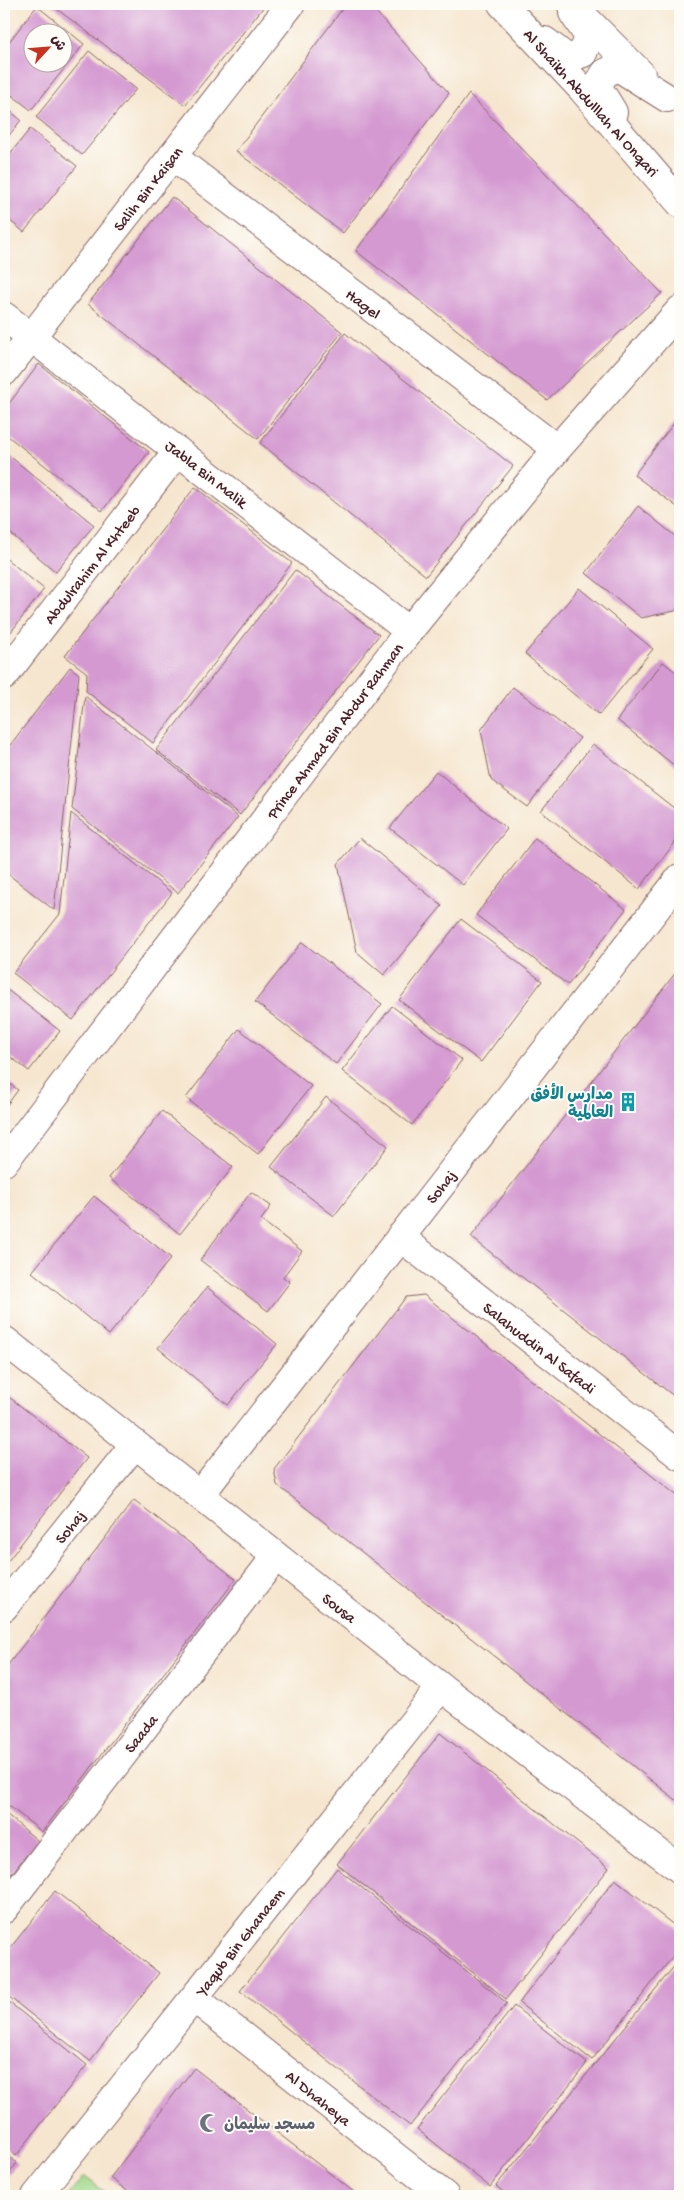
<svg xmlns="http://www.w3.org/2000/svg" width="684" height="2200" viewBox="0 0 684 2200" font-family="'Gochi Hand','Playpen Sans Arabic',sans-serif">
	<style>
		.green { fill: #a1d88a; stroke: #767c5a }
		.building { fill: #d499d1; fill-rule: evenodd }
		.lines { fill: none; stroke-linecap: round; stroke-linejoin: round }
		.street-casing { stroke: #866564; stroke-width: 30 }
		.secondary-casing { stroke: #866564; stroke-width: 30 }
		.street { stroke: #fff; stroke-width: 28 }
		.secondary { stroke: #fff; stroke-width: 28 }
		.labels { text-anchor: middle; stroke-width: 4; stroke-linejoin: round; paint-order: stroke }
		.street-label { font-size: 16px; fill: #4a1f2b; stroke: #fdfcf7 }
		.culture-label { font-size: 16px; font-weight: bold; fill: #0d838f; stroke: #fdfcf7; text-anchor: end }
		.worship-label { font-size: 16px; font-weight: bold; fill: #5b616d; stroke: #fdfcf7; text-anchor: start }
	</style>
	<rect width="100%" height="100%" fill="#fdfcf7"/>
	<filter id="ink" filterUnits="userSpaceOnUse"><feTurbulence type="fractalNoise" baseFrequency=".02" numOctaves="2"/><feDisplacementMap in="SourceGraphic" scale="10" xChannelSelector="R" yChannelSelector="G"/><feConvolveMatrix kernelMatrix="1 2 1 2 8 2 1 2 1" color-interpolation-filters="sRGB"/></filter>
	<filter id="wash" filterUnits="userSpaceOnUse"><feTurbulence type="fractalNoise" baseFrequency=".0096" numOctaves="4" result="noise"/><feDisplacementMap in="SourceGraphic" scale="20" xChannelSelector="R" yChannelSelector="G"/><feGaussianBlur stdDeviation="1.12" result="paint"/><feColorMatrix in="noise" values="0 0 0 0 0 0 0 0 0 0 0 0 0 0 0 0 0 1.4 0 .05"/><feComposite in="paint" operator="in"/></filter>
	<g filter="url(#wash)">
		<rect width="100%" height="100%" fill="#f6e6cf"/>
		<path class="green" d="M84,2176l26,20h-42z"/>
		<g id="blocks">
			<path class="building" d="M50,4h216l-81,101z
				M346,4h23l80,89 -106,140 -107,-82z
				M37,6l47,38 -53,66 -27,-21v-41zM32,32h30v30h-30z
				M89,51l47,38 -54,66 -46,-38z
				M469,94l193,199 -115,107 -191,-149z
				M4,106l17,14 -17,22z
				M30,129l47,37 -53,66 -20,-16v-55z
				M172,197l170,135 -84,107 -170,-135z
				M345,333l168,133 -87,110 -166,-133z
				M39,364l110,88 -47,59 -98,-78v-23z
				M680,415v94l-46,-34z
				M6,453l88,72 -38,47 -52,-44v-72z
				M195,487l97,76 -139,180 -67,-52 1,-18 -22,-17z
				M638,506l42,34v65l-5,6 -34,7 -55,-45z
				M4,557l40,32 -40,52z
				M295,570l84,65 -139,180 -84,-65z
				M579,588l74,61 -54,66 -74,-61z
				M663,662l17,13v95l-63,-50z
				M70,667l9,7 -25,236 -50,-39v-118z
				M513,687l67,51 -53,69 -36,-27 -10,-50z
				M85,696l153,121 -60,76 -106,-84z
				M593,744l87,69v23l-41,53 -98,-78z
				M436,771l71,58 -44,56 -73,-57z
				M71,813l101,80 -99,127 -60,-47 47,-59z
				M360,838l82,68 -58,69 -27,-23 -19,-88z
				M535,838l91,71 -58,76 -92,-70z
				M461,919l81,62 -61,81 -82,-62z
				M302,942l80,62 -46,60 -81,-62z
				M680,967v434l-209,-164z
				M5,988l55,43 -31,40 -25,-19z
				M392,1006l70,54 -50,65 -70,-54z
				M239,1029l72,57 -53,68 -72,-56z
				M4,1079l14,11 -14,19z
				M326,1097l62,49 -54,70 -63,-49z
				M162,1111l71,56 -53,67 -71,-56z
				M251,1192l20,14 -10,14 41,31 -19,26 7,5 -22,29 -68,-51z
				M94,1196l77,62 -62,77 -77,-63z
				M207,1287l70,57 -49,61 -70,-57z
				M424,1295l256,203v305l-403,-318 -3,-16 132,-172z
				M4,1393l83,65 -83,108z
				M134,1500l102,79 -194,253 -38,-30v-132z
				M440,1733l169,135 -103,131 -169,-135z
				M4,1812l34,29 -34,42z
				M337,1868l170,135 -97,123 -170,-135z
				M615,1879l65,51v17l-88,113 -73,-57z
				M55,1891l104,82 -69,88 -86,-68v-37z
				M680,1959v236l-172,1 -12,-10z
				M4,1998l83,67 -71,91 -12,-10z
				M514,2006l73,57 -97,124 -73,-58z
				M194,2068l165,128h-225l-24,-18z
				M4,2152l13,11 -13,17z"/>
		</g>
	</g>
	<g filter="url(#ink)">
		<use href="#blocks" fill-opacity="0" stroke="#866564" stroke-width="1"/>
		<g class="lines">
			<g class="street-casing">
				<path id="street" d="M172,156l385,293
					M4,316l405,315
					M4,372l287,-368
					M4,676l174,-225
					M4,1162l405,-531 148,-182 123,-139
					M400,1237l280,219
					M4,1340l437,347 239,182
					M200,1495l480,-617
					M4,1607l131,-163
					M4,1909l272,-353
					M194,1998l251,198
					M36,2196l405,-509"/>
			</g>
			<g class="secondary-casing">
				<path id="secondary" d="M502,4l80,85 98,114
					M571,4l70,70
					M545,41l23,18 15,-6 6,-16 -16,-24
					M613,112l-16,-26 8,-13 13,-6 49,31"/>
			</g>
			<use href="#street" class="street"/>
			<use href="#secondary" class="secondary"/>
		</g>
	</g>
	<defs>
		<g id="building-bare" transform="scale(1.5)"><path d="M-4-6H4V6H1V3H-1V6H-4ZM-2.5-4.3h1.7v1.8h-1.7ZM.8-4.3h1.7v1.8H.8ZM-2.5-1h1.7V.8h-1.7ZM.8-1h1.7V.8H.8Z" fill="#0f9aa8" stroke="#fdfcf7" stroke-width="2.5" paint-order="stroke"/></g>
		<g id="mosque-bare" transform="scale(1.5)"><path d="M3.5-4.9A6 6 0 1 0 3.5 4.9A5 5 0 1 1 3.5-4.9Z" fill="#6b7280" stroke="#fdfcf7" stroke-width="2.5" paint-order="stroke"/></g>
	</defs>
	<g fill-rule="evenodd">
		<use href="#building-bare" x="628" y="1102"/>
		<use href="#mosque-bare" x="209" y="2123"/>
	</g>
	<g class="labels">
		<g class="street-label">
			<text transform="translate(592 102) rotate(48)" y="6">Al Shaikh Abdulllah Al Onqari</text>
			<text transform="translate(147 188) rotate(-52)" y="6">Salih Bin Kaisan</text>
			<text transform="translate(364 303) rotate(37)" y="6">Hagel</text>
			<text transform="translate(207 473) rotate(38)" y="6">Jabla Bin Malik</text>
			<text transform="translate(91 564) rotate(-52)" y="6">Abdulrahim Al Khteeb</text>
			<text transform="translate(334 730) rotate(-53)" y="6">Prince Ahmad Bin Abdur Rahman</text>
			<text transform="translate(440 1186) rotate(-52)" y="6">Sohaj</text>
			<text transform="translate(540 1347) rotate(38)" y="6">Salahuddin Al Safadi</text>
			<text transform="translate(69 1526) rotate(-51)" y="6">Sohaj</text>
			<text transform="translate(340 1607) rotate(38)" y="6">Sousa</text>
			<text transform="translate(140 1733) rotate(-52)" y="6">Saada</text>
			<text transform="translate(239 1941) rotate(-52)" y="6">Yaqub Bin Ghanaem</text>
			<text transform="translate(319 2097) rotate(39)" y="6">Al Dhaheya</text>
		</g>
		<g class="culture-label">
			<text x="613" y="1099">مدارس الأفق<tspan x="613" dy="18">العالمية</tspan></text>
		</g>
		<g class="worship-label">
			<text x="224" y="2129">مسجد سليمان</text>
		</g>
	</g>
	<rect width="684" height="2200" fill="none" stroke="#fdfcf7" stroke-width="20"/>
	<g transform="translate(48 48) rotate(64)"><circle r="24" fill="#fdfcf7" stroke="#b5a4a5"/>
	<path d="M0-4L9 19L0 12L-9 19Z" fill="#c8321e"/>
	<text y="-8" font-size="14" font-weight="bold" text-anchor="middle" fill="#4a1f2b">ش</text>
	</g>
</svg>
